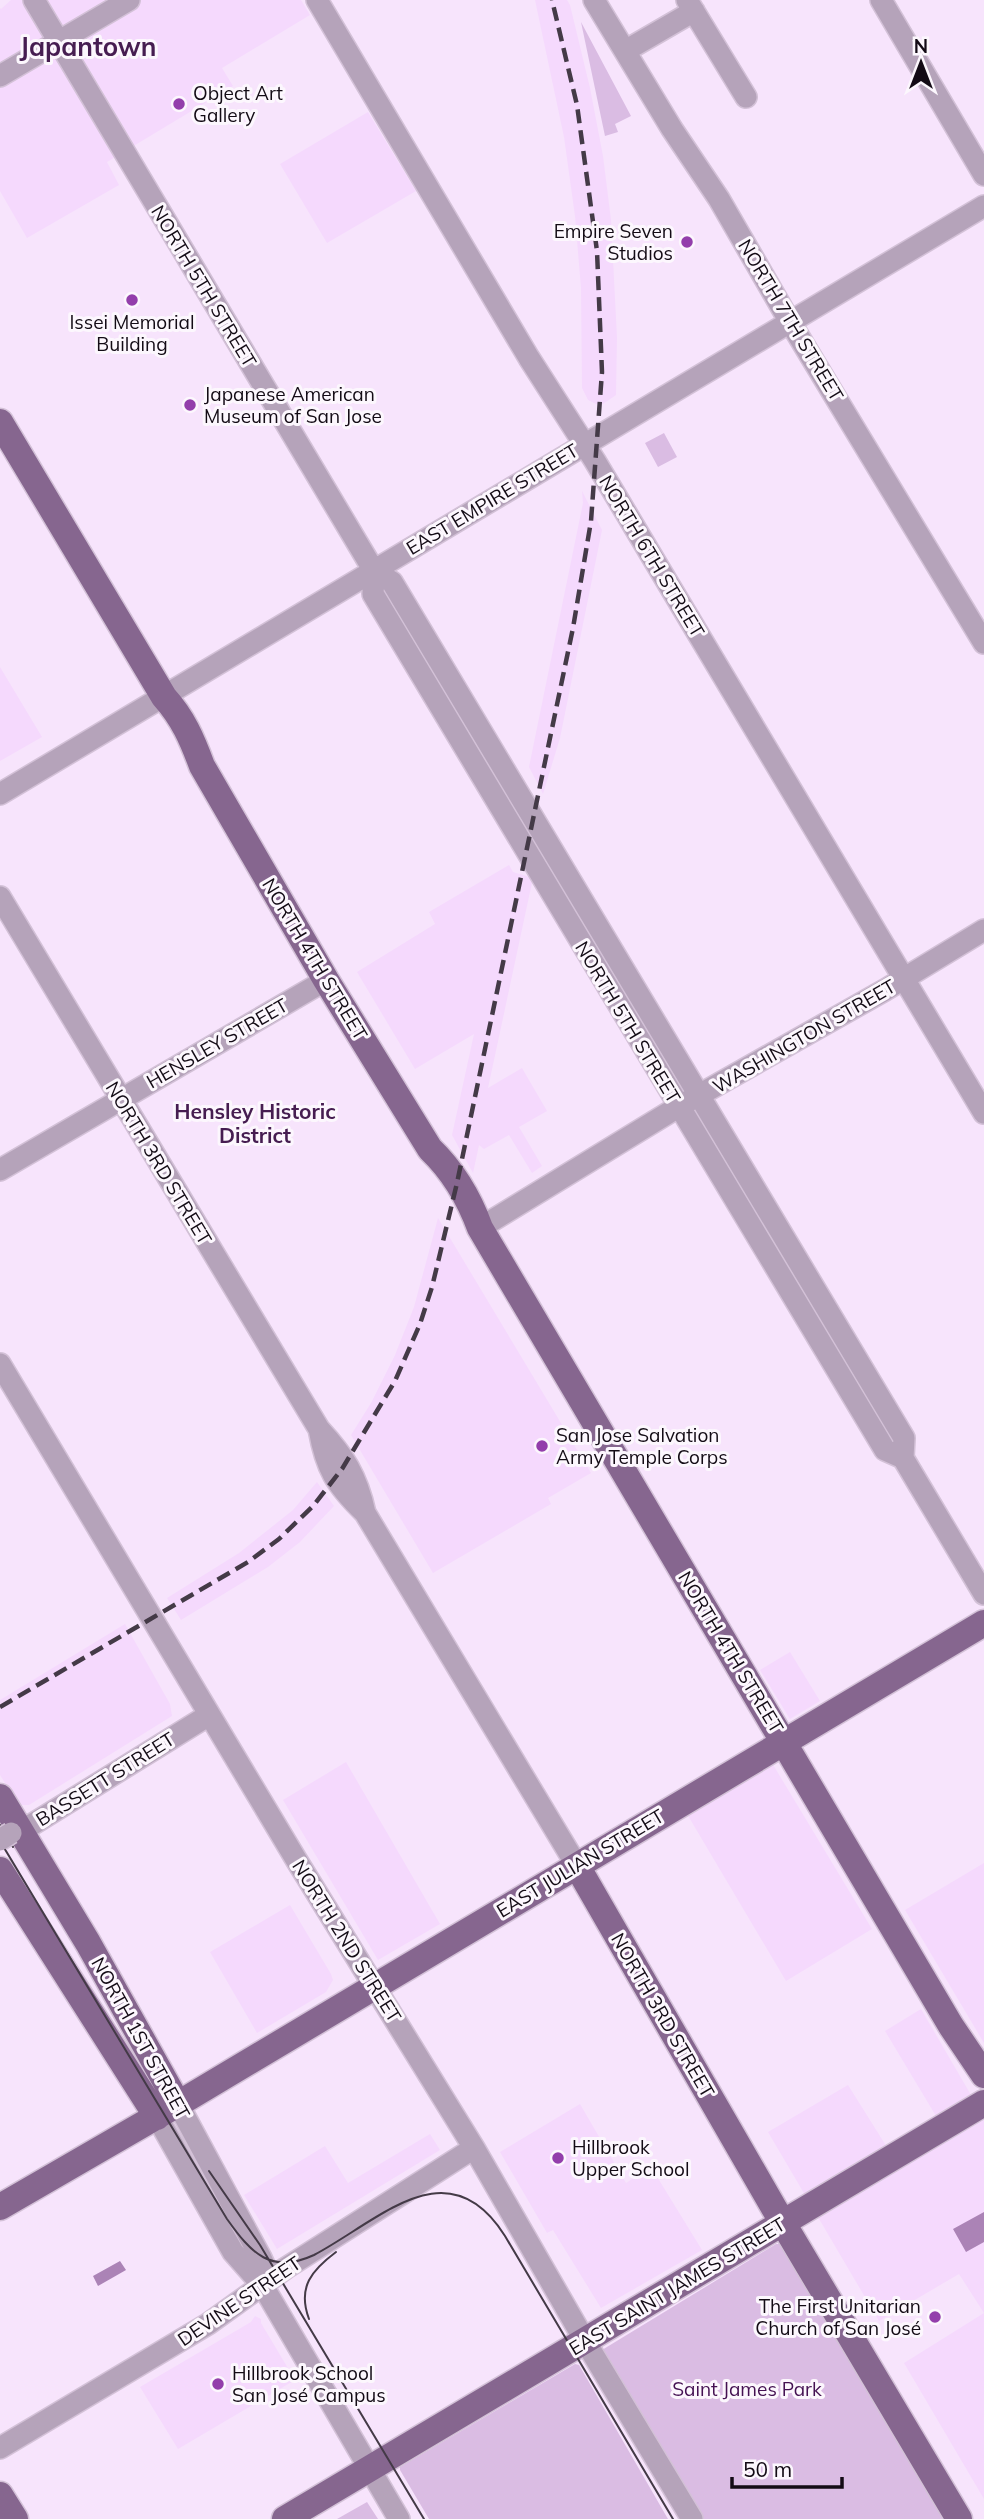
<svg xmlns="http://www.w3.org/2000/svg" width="984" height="2519" viewBox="0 0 984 2519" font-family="Mulish,sans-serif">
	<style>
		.built { fill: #f5d9fd }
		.green { fill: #dabce3 }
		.water { fill: #ab83b6 }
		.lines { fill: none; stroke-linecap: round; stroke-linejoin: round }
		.minor-casing { stroke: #d3c1d7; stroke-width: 24 }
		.major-casing { stroke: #d3c1d7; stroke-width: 29 }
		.minor { stroke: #b5a3ba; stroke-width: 21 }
		.major { stroke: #86668f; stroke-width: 26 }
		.tram { stroke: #443a47; stroke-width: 2 }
		.rail { stroke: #443a47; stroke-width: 4.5; stroke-dasharray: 14 7; stroke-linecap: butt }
		.minor-bridge-casing { stroke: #d3c1d7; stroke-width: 24; stroke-linecap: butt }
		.minor-bridge { stroke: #b5a3ba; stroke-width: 21 }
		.poi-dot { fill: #933eab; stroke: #fcf7fd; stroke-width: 2.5 }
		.labels { text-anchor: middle; stroke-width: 6; stroke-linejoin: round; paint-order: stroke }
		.poi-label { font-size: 19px; fill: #130b15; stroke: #fcf7fd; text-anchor: start }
		.street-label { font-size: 19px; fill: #130b15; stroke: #fcf7fd }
		.park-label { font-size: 19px; fill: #441152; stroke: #fcf7fd }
		.neighbourhood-label { font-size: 21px; font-weight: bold; fill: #461d51; stroke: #fcf7fd }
		.district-label { font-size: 26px; font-weight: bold; fill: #461d51; stroke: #fcf7fd }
	</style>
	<rect width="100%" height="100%" fill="#f7e4fc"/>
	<path class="built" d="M11,0h290l9,15 -88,53 11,18 -126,76 12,23 -92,53 -27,-47v-183l1,1z
		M535,0h32l3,5 20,83 13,68 8,64 6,117 -1,58 -13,9h-7l-8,-4 -6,-12 -1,-100 -6,-72 -11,-79z
		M368,112l48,79 -89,52 -47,-79z
		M582,491l20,39 -42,208 -17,56 -14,-27 54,-264z
		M0,667l42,70 -42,24z
		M509,865l4,7 20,6 -45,210 34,-20 25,43 -28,16 23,39 -10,7 -23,-38 -25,14 -5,-4 -6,28 -21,-38 22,-101 -59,35 -58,-97 78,-48 -6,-12z
		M438,1218l153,255 -43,25 3,6 -118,69 -82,-138 20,-32 24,-48 19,-48z
		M317,1482l17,24 -34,36 -32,25 -87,53 -14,-22 72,-45 54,-43z
		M125,1624l45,80 2,12 -143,89h-10l-19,-30v-75z
		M790,1652l30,49 -30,18 -30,-49z
		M346,1762l94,162 -62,36 -95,-160z
		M772,1763l100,166 -86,52 -99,-167z
		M984,1863v180l-79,-133z
		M290,1905l41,69 2,6 -7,12 -69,41 -47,-81z
		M921,2009l50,86 -35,21 -51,-85z
		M848,2085l52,83 84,-48v379l-80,-136 80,-50 -25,-39 -80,47 -111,-189z
		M580,2104l46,79 25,-16 51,83 -101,58 -48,-78 -6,3 -47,-81z
		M430,2134l10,16 -163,99 -33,-54 81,-49 23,37z
		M255,2316l6,3v4l34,57 -117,69 -38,-62 111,-65z"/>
	<path class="green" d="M581,22l50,94 -16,8 3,8 -13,4z
		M664,433l13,24 -19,10 -13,-24z
		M776,2244h8l163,275h-246l-99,-169z
		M575,2364l4,1 89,154h-239l-29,-49v-3z
		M367,2502l11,17h-41z"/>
	<path class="water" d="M984,2212v30l-18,10 -13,-23z
		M120,2261l6,9 -28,16 -5,-10z"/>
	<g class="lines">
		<g class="minor-casing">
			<path id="minor" d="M34,0l340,571 18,11 512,856 -1,20 81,136
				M317,0l212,358 66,103 389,652
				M594,0l78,129 47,70 71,123 194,321
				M687,0l59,97
				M881,0l103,175
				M625,51l69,-40
				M0,76l129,-76
				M374,571l-1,23 512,856 18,8
				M0,794l984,-588
				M0,897l319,532c25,27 38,47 46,84
				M0,1170l326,-190
				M480,1228l198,-121 207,-117 99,-60
				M0,1364l297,497 177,287 111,193 107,178
				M319,1429c7,40 17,56 46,84l212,353
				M11,1833l22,-9 176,-109
				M178,2104l83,154 5,11 -3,17
				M157,2117l76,135 30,34 136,233
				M0,2448l208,-124 78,-56 188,-120"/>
		</g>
		<g class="major-casing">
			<path id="major" d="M0,422l164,275c19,21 28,42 38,69l124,214 104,169c23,22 39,49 50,79l471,798 33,49
				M0,1797l88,146 90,161
				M577,1866l197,342 185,311
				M0,1870l157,247
				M0,2207l178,-103 806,-481
				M0,2495l15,24
				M285,2519l699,-416"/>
		</g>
		<use href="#minor" class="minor"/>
		<use href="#major" class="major"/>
		<path class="tram" d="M0,1825l13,22
			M0,1841l227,378c24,34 44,56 87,36 66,-35 134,-109 191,-19l168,283
			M209,2171l51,74 164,274
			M309,2319c-12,-32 3,-49 27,-67"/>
		<path class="rail" d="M0,1707l248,-145 31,-23 34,-33 29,-37 53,-88 25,-57 12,-37 25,-104 116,-555 18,-107 11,-149 -5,-121 -20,-146 -25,-105"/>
		<g class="minor-bridge-casing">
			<path id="minor-bridge" d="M0,1840l11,-7"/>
		</g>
		<use href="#minor-bridge" class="minor-bridge"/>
	</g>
	<g class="poi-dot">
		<circle cx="179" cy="104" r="7"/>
		<circle cx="687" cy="242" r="7"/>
		<circle cx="132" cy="300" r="7"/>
		<circle cx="190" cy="405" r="7"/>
		<circle cx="542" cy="1446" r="7"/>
		<circle cx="558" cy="2158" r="7"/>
		<circle cx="935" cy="2317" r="7"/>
		<circle cx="218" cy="2384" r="7"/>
	</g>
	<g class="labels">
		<g class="poi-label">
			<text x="193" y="100">Object Art<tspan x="193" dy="22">Gallery</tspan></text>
			<text x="673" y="238" text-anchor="end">Empire Seven<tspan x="673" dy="22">Studios</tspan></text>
			<text x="132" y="329" text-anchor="middle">Issei Memorial<tspan x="132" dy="22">Building</tspan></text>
			<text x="204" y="401">Japanese American<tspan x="204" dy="22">Museum of San Jose</tspan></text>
			<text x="556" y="1442">San Jose Salvation<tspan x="556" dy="22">Army Temple Corps</tspan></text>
			<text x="572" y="2154">Hillbrook<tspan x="572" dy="22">Upper School</tspan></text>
			<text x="921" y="2313" text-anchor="end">The First Unitarian<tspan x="921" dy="22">Church of San José</tspan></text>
			<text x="232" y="2380">Hillbrook School<tspan x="232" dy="22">San José Campus</tspan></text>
		</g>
		<g class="street-label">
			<text transform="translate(204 286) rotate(59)" y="7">NORTH 5TH STREET</text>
			<text transform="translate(791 320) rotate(59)" y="7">NORTH 7TH STREET</text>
			<text transform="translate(492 499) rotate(-31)" y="7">EAST EMPIRE STREET</text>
			<text transform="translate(652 556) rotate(59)" y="7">NORTH 6TH STREET</text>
			<text transform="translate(315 959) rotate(59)" y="7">NORTH 4TH STREET</text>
			<text transform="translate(628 1022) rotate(59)" y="7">NORTH 5TH STREET</text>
			<text transform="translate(804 1036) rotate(-30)" y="7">WASHINGTON STREET</text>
			<text transform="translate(217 1043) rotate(-30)" y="7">HENSLEY STREET</text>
			<text transform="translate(159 1163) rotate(59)" y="7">NORTH 3RD STREET</text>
			<text transform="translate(731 1652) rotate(59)" y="7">NORTH 4TH STREET</text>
			<text transform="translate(105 1779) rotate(-32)" y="7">BASSETT STREET</text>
			<text transform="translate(580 1863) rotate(-31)" y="7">EAST JULIAN STREET</text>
			<text transform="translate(347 1941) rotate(58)" y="7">NORTH 2ND STREET</text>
			<text transform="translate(663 2015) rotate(60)" y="7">NORTH 3RD STREET</text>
			<text transform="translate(141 2038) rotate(61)" y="7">NORTH 1ST STREET</text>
			<text transform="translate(677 2286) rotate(-31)" y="7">EAST SAINT JAMES STREET</text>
			<text transform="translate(239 2301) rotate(-34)" y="7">DEVINE STREET</text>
		</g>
		<g class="park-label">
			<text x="747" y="2396">Saint James Park</text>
		</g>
		<g class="neighbourhood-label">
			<text x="255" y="1119">Hensley Historic<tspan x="255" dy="24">District</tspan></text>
		</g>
		<g class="district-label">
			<text x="88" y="56">Japantown</text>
		</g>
	</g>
	<g transform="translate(921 63)" stroke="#fcf7fd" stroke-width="5" paint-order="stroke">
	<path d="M0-5L12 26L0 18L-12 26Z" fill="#130b15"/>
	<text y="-10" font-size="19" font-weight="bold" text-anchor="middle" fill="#130b15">N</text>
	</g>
	<path d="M732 2477v10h110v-10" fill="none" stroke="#130b15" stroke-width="3.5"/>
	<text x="743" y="2477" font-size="21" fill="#130b15" stroke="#fcf7fd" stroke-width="5" paint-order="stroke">50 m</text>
</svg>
